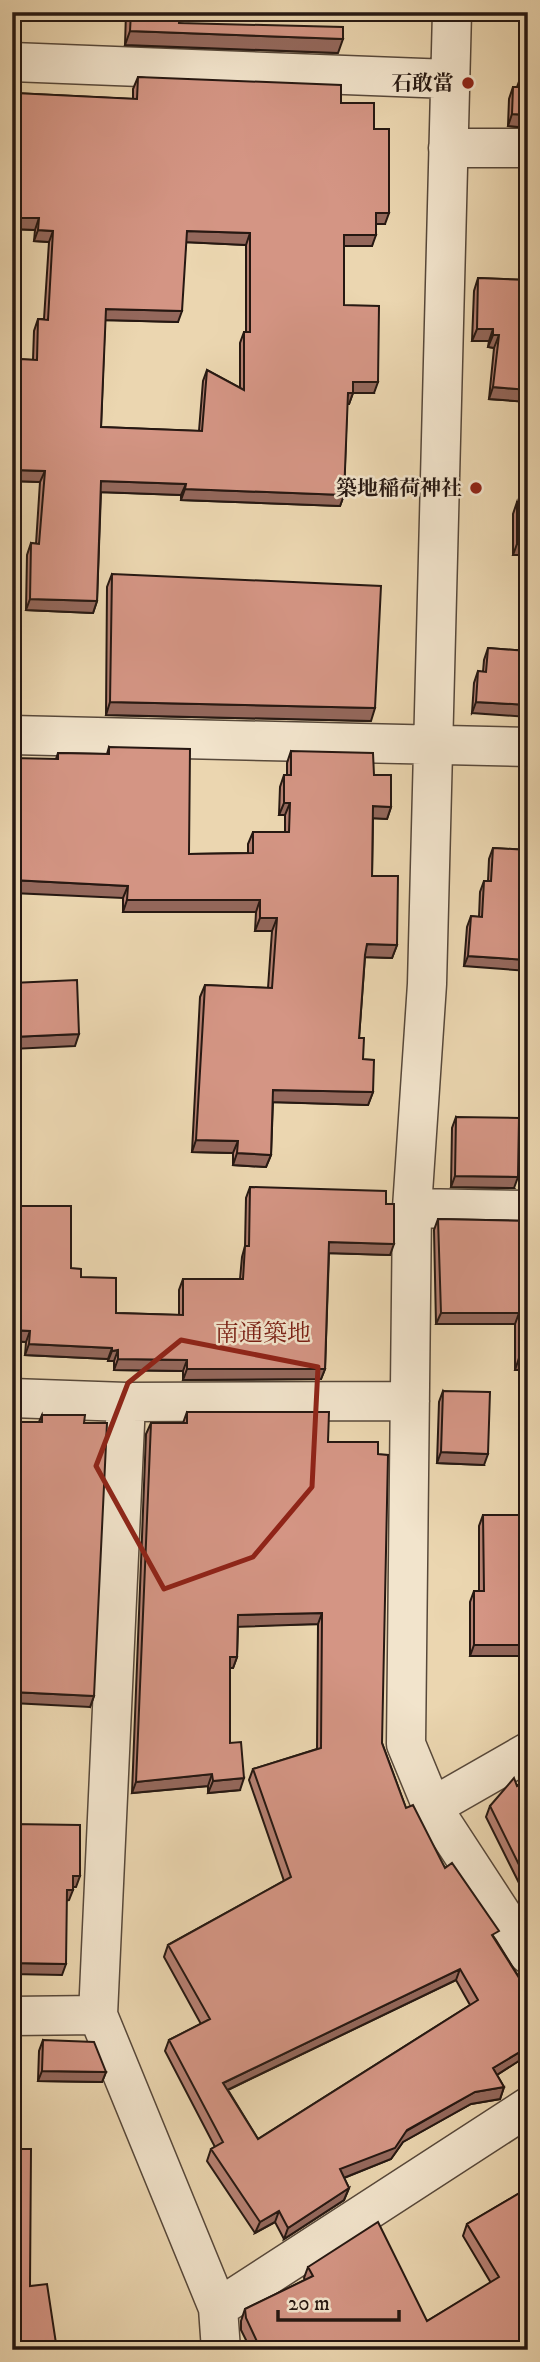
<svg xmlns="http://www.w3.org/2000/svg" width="540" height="2362" viewBox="0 0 540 2362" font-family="'IM FELL DW Pica','Noto Serif JP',serif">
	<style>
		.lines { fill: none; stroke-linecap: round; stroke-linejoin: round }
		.minor-casing { stroke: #57483a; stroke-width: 41 }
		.minor { stroke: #f2e4cc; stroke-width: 38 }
		.wall { fill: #b68072; stroke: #261812; stroke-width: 2; fill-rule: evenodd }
		.shaded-wall { fill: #94685c; stroke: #261812; stroke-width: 2 }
		.building { fill: #d49584; stroke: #261812; stroke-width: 2; fill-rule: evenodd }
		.marked { fill: none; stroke: #8f2418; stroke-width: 5; stroke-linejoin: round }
		.poi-dot { fill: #8f2418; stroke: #f2e4cc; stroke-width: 2.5 }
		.labels { text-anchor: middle; stroke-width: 5; stroke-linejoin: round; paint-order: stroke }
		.poi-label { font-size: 21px; font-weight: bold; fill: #261812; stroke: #f2e4cc; text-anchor: end }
		.quarter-label { font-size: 24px; fill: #7a1f14; stroke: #f2e4cc }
	</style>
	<rect width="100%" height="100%" fill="#ebd6b0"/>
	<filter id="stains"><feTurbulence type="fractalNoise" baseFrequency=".00286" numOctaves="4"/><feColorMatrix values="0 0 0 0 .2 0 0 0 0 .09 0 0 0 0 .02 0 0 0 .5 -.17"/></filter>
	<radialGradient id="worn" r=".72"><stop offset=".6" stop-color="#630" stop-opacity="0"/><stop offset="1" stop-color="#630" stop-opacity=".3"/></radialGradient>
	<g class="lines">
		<g class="minor-casing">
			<path id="minor" d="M452,12l-25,972 -15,224 -6,536 26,63 96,147
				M12,62l437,17
				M448,148h80
				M12,735l516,12
				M412,1208l116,2
				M12,1398l114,4 284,-1
				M126,1402l-28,613 120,293 3,42
				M432,1807l96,-55
				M12,2016l86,-1
				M218,2308l310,-201"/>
		</g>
		<use href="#minor" class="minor"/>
	</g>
	<path class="wall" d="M126,12h54l-1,11 159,30 -213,-8z
		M528,41v87l-20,-2 1,-27 4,-12h4l4,-11 4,1z
		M138,77l203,26 33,26 11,95h-9l-4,22h-28v59l30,88h-21l-4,11h-2l-3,91 -4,11 -159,-6v-5l-80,-3 -4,109 -4,12 -67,-3 1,-55 4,-12 5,1 4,-62 -28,-1v-49l3,-62 4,-11 14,1 1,-29 4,-12h6l5,-77 -15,-1 1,-11 -23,-1v-128l3,-8 118,6v-10zM186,242l60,3v87h-2l-4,11v45l-33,-18 -4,11 -4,50 -98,-4 4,-107 73,2z
		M528,276v126l-39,-3 5,-51 -6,-1 1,-6h-17l2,-50 4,-13 49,2z
		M517,502l11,53h-15v-41z
		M112,574l259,147 -265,-6 1,-128z
		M488,648l40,3 -56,62 2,-30 4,-12 5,1 1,-12z
		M109,747l80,107 59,-1v-9l5,-12h32v-17h-6l1,-28 4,-12h3v-12l4,-12 83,24 17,32 -4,12 -14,-1 -1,58 25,69 -5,13 -27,-1 -6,81 4,21 10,33 -5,13 -95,-3 -2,53 -5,12 -33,-2v-12l-41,-1 8,-155 5,-12 63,3 4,-57h-17l1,-19h-133v-14l-67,-139 2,-6 49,1z
		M493,848l35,2 -64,116 3,-39 4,-11 8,1 1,-25 4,-11h4l1,-22z
		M456,1117l58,71 -63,-1 1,-59z
		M250,1187l136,17 4,51 -61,-2 -4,116 -4,10 -138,1v-9l-69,-1v-9h-6v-2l-83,-4 1,-13 -14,-1v-131l2,-4 57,62 10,9 35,36 63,2v-25l4,-11h57l2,-22 3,-11 1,-48z
		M438,1219l90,2v149h-13v-46h-79l-2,-94z
		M443,1391l41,74 -47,-2 2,-61z
		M187,1412l141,30 54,301 24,65 39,60 51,72 32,52v63l-31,20 7,12 -4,12 -29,5 -68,38 -12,17 -47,19 5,10 -5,12 -60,39 -9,-17 -20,11 -48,-72 4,-12 4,-2 -50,-96 4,-11 32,-16 -37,-67 4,-12 116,-64 -35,-101 4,-11 64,-20 1,-125 -80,2 -1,31 -4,11h-3v75l10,47 -32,3v-7l-76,7 14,-359 5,-11h32zM456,1980l14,25 -212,134 -30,-49z
		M42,1415l52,281 -4,11 -77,-55 3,-71h-4v-151h4l3,-8h20z
		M528,1512v144h-58v-54l4,-11h5v-65l4,-11h44z
		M528,1780v121l-42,-84 4,-11z
		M43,2040l63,32 -4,10 -64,-1 1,-30z
		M528,2188v162h-277l-10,-20v-9l4,-12 60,-29 -1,-2 4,-11 119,54 64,-38 -28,-47 4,-12z"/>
	<path class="shaded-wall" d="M130,31l213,8 -5,14 -213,-8z
		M512,114l16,1v13l-20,-2z
		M376,213h13l-4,11h-13z
		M12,218h27l-4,12 -23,-1z
		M38,230l15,1 -4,11 -15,-1z
		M187,231l63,2 -4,12 -63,-3z
		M344,235h32l-4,11h-32z
		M106,309l76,2 -4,11 -76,-2z
		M477,329h16l-4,12h-17z
		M493,335h6l-5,13 -6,-1z
		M353,382h25l-4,11h-21l-4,11h-5z
		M493,387l35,3v12l-39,-3z
		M15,470l30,1 -5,11 -28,-1z
		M101,481l85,3 -5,11 -84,-3z
		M185,489l159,6 -4,11 -159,-6z
		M517,544h11v11h-15z
		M30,599l67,2 -4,12 -67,-3z
		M110,702l265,6 -4,13 -265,-6z
		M476,702l52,3v12l-56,-4z
		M284,803h6l-5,12h-6z
		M373,806l18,1 -4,12 -18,-1z
		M12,880l116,6 -5,12 -111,-5z
		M127,900h133l-4,12h-133z
		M260,918h17l-5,13h-17z
		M367,944l30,1 -5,13 -29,-1z
		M468,956l60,4v11l-64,-5z
		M79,1034l-4,12 -63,3v-12z
		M273,1090l100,2 -5,13 -99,-3z
		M196,1140l42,1 -5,12 -41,-1z
		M237,1153l34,2 -5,12 -33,-2z
		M455,1176l63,1 -4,11 -63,-1z
		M329,1242l65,2 -4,11 -65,-2z
		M441,1313h78l-4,11h-79z
		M12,1330l18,1 -4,11 -14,-1z
		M29,1344l83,4 -4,11 -83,-4z
		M118,1350l-4,11h-6l4,-10z
		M519,1358h9v12h-13z
		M118,1359l69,1 -4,11 -69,-1z
		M187,1369h138l-4,10 -138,1z
		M441,1452l47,2 -4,11 -47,-2z
		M15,1570h5l-4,11h-4v-4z
		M322,1613l-4,11 -84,3 4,-12z
		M474,1645h54v11h-58z
		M230,1657h7l-4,11h-7z
		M12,1692l82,4 -4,11 -78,-4z
		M212,1774l-4,12 -76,7 4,-11z
		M244,1778l-4,12 -32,3 5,-12z
		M73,1876h7l-4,11h-7z
		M67,1890h6l-4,10 -6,1z
		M12,1963l54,1 -4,11 -50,-1z
		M460,1969l-4,11 -237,114 4,-11z
		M528,2047v8l-39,25 4,-12z
		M42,2071l64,1 -4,10 -64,-1z
		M504,2087l-4,12 -29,5 -68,38 -12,17 -55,22 4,-12 135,-77z
		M349,2188l-5,12 -60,39 4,-11z
		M279,2211l-4,11 -20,11 5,-11z"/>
	<path class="building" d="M131,12h49l-1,11 164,4v12l-213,-8z
		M521,76l7,1v38l-16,-1 1,-27h7z
		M138,77l203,8v18h33v26h15v84h-13v22h-32v70l35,1 -1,76h-25v11h-5l-4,102 -159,-6 1,-5 -85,-3 -4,120 -67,-2 1,-56 8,1 6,-73 -30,-1 4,-111 18,1 1,-41 10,1 5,-89 -15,-1 1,-12h-27v-114h3v-11l122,6zM187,231l63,2v99h-6v58l-37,-20 -5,61 -101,-4 5,-118 76,2z
		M478,278l50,2v110l-35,-3 6,-52h-6v-6h-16z
		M517,502l11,1v41h-11z
		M112,574l269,12 -6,122 -265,-6z
		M488,648l40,3v54l-52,-3 2,-31 8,1z
		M109,747l81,2 -1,105 64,-1v-21h36l1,-29h-6v-28h7v-24l82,2 1,22h17v32l-18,-1 -1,70h26l-1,69 -30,-1 -2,11 -6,83h5l-1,21 11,1 -1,32 -100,-2 -2,65 -34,-2 1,-12 -42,-1 9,-155 67,3 5,-70h-17v-18h-133l1,-14 -116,-6v-122l46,1v-6l51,1z
		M493,848l35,2v110l-60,-4 3,-40 11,1 2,-36h7z
		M77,980l2,54 -67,3v-54z
		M456,1117l63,1 -1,59 -63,-1z
		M250,1187l136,4v13h8v40l-65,-2 -4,127h-138v-9l-69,-1v-9l-6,1v-3l-83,-4 1,-13 -18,-1v-75h2v-49h57v62l10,1v8l35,1v35l67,2v-36h60l2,-33h4z
		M438,1219l90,2v137h-9v-45h-78z
		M443,1391l47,1 -2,62 -47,-2z
		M187,1412h142l-1,30h50v12l10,1 -6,288 24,65 7,-3 32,63 7,-5 47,68 -7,4 36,57v55l-35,21 11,19 -29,5 -68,38 -12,18 -55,21 9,19 -61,40 -9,-17 -19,11 -49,-73 12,-7 -54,-102 41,-21 -42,-74 123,-68 -38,-108 68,-21 1,-135 -84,2 -1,42h-7v86l11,-1 3,36 -31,3 -1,-7 -76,8 15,-359h36zM460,1969l18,31 -220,139 -35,-56z
		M42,1415h43l-1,8h23l-13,273 -82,-4v-40h4l4,-82h-5l-1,-76h-2v-64h6l1,-8h23z
		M483,1515h45v130h-54v-54h10z
		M514,1778l3,8 11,-6v103l-38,-77z
		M12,1824l68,1v51h-7v14h-6l-1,74 -54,-1z
		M43,2040l51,2 12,30 -64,-1z
		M12,2149h19l-1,137 17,-2 10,66h-45z
		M528,2188v162h-267l-15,-32 -1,-9 68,-33 -5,-9 70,-45 49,99 72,-44 -32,-53z"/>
	<path class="marked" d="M181,1340l137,27 -6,120 -59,70 -89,32 -68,-123 32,-83z"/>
	<g class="poi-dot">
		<circle cx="468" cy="83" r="7"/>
		<circle cx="476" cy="488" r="7"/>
	</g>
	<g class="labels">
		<g class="poi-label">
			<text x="454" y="90">石敢當</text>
			<text x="462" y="495">築地稲荷神社</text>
		</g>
		<g class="quarter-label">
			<text x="263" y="1341">南通築地</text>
		</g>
	</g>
	<rect width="540" height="2362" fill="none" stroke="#ebd6b0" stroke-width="42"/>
	<rect x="14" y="14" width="512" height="2334" fill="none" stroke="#261812" stroke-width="3.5"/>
	<rect x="21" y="21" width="498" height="2320" fill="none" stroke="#261812" stroke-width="2"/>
	<path d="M278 2310v10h121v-10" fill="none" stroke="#261812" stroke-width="3.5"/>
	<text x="288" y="2310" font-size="21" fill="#261812" stroke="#f2e4cc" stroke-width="5" paint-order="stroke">20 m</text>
	<rect width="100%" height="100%" filter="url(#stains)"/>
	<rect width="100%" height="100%" fill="url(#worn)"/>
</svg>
